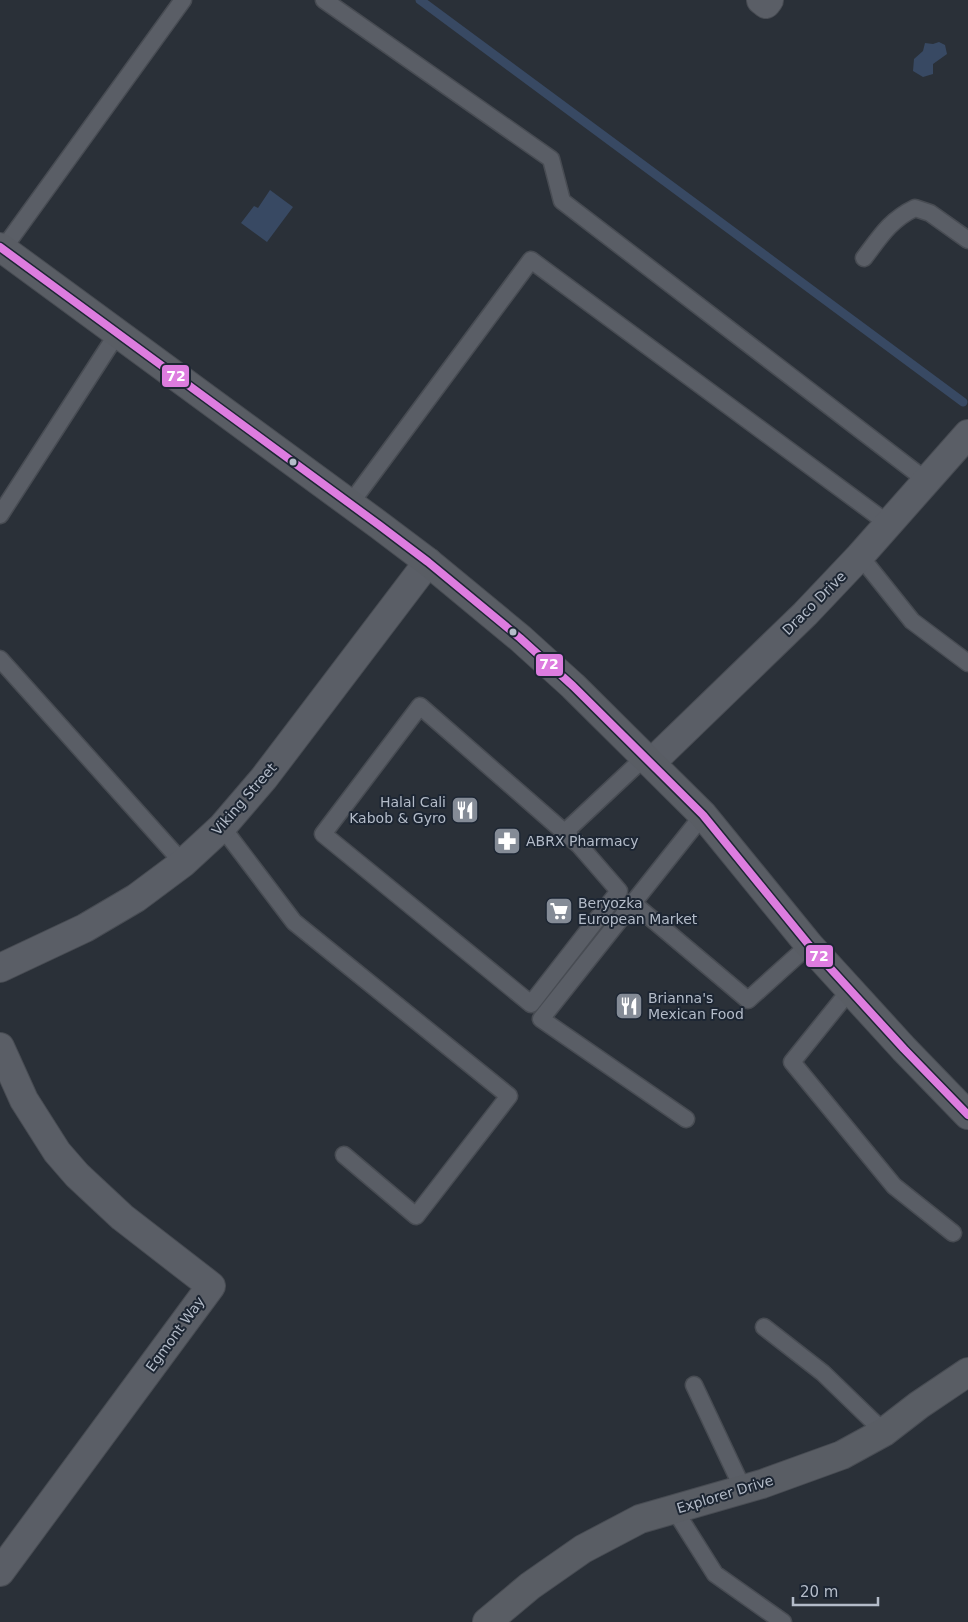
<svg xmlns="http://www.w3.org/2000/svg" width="968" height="1622" viewBox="0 0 968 1622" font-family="'DejaVu Sans',sans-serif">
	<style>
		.water { fill: #384963 }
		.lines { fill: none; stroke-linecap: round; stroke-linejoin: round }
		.stream { stroke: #384963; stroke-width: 9 }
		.lane-casing { stroke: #484c53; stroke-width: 19 }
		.street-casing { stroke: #484c53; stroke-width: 30 }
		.secondary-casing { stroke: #484c53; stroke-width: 30 }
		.lane { stroke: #5a5e66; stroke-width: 16 }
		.street { stroke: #5a5e66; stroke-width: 28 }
		.secondary { stroke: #595d64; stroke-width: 28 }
		.bus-1-casing { stroke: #1d2633; stroke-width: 11 }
		.bus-1 { stroke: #dd7cdf; stroke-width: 8 }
		.bus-dot { fill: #b4bcc9; stroke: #1d2633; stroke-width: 2 }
		.labels { text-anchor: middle; stroke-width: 4; stroke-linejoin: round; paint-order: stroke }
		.street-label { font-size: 14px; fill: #b4bcc9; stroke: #1d2633 }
		.poi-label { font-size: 14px; fill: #b4bcc9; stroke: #1d2633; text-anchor: start }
		.line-badge { stroke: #1d2633; stroke-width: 2 }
		.badge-label { font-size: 14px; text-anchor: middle; font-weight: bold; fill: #fff }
	</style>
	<rect width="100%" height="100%" fill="#2a3038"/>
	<path class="water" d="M939,42l6,3 2,9 -14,10v10l-10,3 -10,-6 1,-12 9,-8 2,-8 8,1z
		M270,190l23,17 -26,35 -26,-19 13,-17 4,2z"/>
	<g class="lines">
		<path class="stream" d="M420,0l543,402"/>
		<g class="lane-casing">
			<path id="lane" d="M324,0l227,159 11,42 365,280
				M3,249l180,-249
				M864,258c16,-21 26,-38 51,-50l15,5 38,27
				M350,504l181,-244 359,265
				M0,515l117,-181
				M860,556l52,65 56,42
				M0,659l183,204
				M420,706l159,139 40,46 -88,113 -208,-170z
				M222,827l72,95 215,174 -93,120 -72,-61
				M565,832l80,-75
				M633,903l70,-88
				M850,990l-58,72 102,124 59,47
				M686,1119l-145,-100 92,-116 115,97 61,-55
				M764,1327l59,46 61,59
				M694,1385l49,104
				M674,1509l41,65 68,48"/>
		</g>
		<g class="street-casing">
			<path id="street" d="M761,0l5,4 3,-4
				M651,763l154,-149 55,-58 108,-122
				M0,968l85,-40 51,-30 47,-35 39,-36 42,-49 164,-216
				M0,1047l24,53 33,52 20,23 45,42 89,69 -211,286"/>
		</g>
		<g class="secondary-casing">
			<path id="secondary" d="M0,247l379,278 49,37 92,76 53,48 130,129 106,130 95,104 64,66
				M487,1622l43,-36 53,-37 57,-30 122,-35 80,-29 42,-23 35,-27 49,-33"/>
		</g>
		<use href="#lane" class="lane"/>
		<use href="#street" class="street"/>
		<use href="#secondary" class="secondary"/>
		<g class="bus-1-casing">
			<path id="bus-1" d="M0,247l379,278 49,37 92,76 53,48 130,129 106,130 95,104 64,66"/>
		</g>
		<use href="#bus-1" class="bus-1"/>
	</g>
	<defs>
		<g id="restaurant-square" transform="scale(1.4375)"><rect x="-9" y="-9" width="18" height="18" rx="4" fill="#848b96" stroke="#1d2633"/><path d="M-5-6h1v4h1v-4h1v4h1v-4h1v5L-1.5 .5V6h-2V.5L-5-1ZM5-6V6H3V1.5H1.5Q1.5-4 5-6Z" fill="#fff"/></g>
		<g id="pharmacy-square" transform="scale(1.4375)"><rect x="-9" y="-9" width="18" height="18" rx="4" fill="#848b96" stroke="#1d2633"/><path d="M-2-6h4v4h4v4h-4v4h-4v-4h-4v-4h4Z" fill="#fff"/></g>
		<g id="supermarket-square" transform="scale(1.4375)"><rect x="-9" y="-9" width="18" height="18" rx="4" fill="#848b96" stroke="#1d2633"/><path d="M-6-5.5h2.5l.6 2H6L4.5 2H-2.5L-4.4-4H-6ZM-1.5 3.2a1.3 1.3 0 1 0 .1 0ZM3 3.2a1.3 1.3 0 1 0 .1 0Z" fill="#fff"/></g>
	</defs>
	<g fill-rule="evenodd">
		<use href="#restaurant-square" x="465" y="810"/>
		<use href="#pharmacy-square" x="507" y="841"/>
		<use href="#supermarket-square" x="559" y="911"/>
		<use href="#restaurant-square" x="629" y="1006"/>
	</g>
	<g class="bus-dot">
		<circle cx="293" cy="462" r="4.5"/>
		<circle cx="513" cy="632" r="4.5"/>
	</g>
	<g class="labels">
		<g class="street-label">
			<text transform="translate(814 603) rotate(-45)" y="5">Draco Drive</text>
			<text transform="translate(244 799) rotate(-49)" y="5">Viking Street</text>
			<text transform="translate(175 1334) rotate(-54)" y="5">Egmont Way</text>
			<text transform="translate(725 1494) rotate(-17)" y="5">Explorer Drive</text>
		</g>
		<g class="poi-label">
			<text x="446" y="807" text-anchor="end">Halal Cali<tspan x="446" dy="16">Kabob &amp; Gyro</tspan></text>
			<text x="526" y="846">ABRX Pharmacy</text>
			<text x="578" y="908">Beryozka<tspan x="578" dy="16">European Market</tspan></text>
			<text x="648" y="1003">Brianna's<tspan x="648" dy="16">Mexican Food</tspan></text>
		</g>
	</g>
	<g class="line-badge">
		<rect x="161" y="364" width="29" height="24" rx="5" fill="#dd7cdf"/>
		<rect x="535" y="653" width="29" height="24" rx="5" fill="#dd7cdf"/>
		<rect x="805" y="944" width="29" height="24" rx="5" fill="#dd7cdf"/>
	</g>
	<g class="badge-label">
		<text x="176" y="381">72</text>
		<text x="549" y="669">72</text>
		<text x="819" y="961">72</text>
	</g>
	<path d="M793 1597v8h85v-8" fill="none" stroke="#b4bcc9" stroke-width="2.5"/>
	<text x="800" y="1597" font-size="15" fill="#b4bcc9" stroke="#1d2633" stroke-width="4" paint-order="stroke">20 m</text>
</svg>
